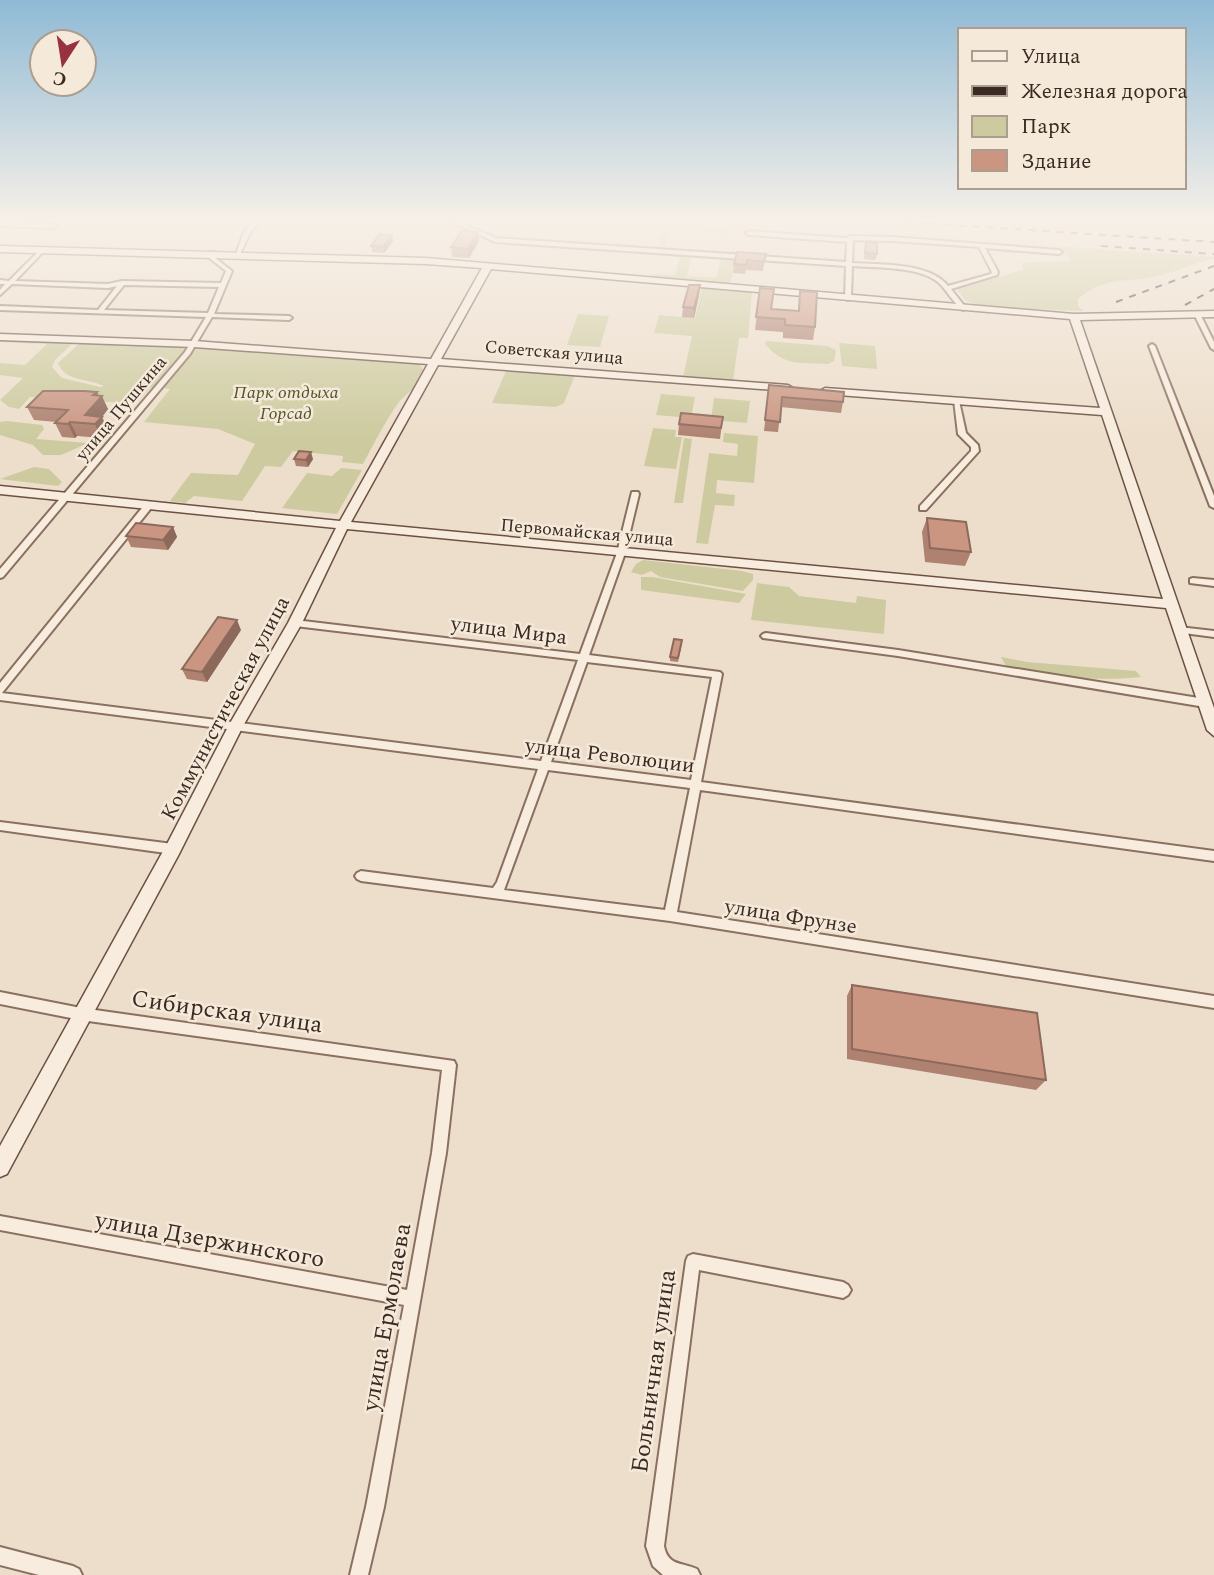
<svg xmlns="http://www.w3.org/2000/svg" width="1214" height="1575" viewBox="0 0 1214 1575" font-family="Spectral,serif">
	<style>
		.green { fill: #ccca9e }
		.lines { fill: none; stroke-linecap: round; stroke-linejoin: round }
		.street-casing { stroke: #8a705f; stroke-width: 4 }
		.secondary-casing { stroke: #6c5142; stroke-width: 3 }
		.street { fill: #f8ecde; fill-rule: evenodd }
		.secondary { fill: #f8ecde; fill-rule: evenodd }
		.rail { stroke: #3b2a22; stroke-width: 2; stroke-dasharray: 7 7; stroke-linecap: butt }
		.wall { fill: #ae8170 }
		.shaded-wall { fill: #8d695b }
		.building { fill: #ca9682; stroke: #8d695b; stroke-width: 2 }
		.labels { text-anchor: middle; stroke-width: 5; stroke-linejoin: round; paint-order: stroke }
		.far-street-label { font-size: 18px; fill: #3b2a22; stroke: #f5e9da }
		.far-park-label { font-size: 18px; font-style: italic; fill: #525629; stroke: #f5e9da }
		.street-label { font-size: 21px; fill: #3b2a22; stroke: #f5e9da }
		.near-street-label { font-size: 24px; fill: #3b2a22; stroke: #f5e9da }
	</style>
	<rect width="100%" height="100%" fill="#eddecb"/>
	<path class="green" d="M670,224l61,4 -2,10 -8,-1 1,-5 -52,-3 -6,19 29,2h-28l-6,-5 2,-9z
		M1055,246l159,11v2c-19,3 -35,12 -53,16 -33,9 -53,-1 -83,24v7l5,5 -101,-4 -17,-7 -8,-11 66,-19 -1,-7 5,-1 43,-1 -2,-5z
		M659,254l32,2 -4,20 29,2 6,-22 14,1 -6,29 -78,-8 1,-4 22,1 5,-18 -23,-1z
		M702,287l50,5 -4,46h-9l-6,43 -50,-4 9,-41 -38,-3 5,-18 36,3z
		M578,314l31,2 -9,31 -33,-2z
		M0,339l75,2 -20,19 -3,7 10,11 38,9 4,-1c-16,-8 -39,-4 -46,-23l23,-21 100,3 5,5 -32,37 -4,1 -10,11 -14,4 -96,-6 -11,12 -10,-2 -9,-7 23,-22 -23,-3v-12l25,2 22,-21 -47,-2z
		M766,341l61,5 9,4 -2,11 -6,3c-28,-2 -43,3 -63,-20z
		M839,343l36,3 2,23 -35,-3z
		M201,347l217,15 5,7c-1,18 -15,22 -24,33 -14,19 -25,42 -36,62l-21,-2 1,-6 -50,-5 -12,16 -16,-1 -23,35 -48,-5 -9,7 -15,-2 21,-28 47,2 17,-31 -37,-15 -74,-7 26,-33 -7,-1 30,-38z
		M507,369l68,6 -11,28 -8,4 -64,-4z
		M661,394l34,3 -4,21 -35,-3z
		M714,398l36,3 -3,22 -36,-3z
		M7,421l35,4 2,4 -8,10 52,4 -27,12h-18l-10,-10 -33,-10v-13z
		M653,428l23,2 -1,7h7l-6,32 -32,-3z
		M724,433l34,3 -4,47 -37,-3 -1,13 19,2 -1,11 -19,-1 -7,39 -12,-1 13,-90 28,3 1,-12 -15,-2z
		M684,438l8,1 -9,64h-9z
		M34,467l15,2 13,13 -4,4 -58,-7z
		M341,468l21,2 -25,44 -55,-6 25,-35 25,3z
		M643,560l99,11 11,3v6l-10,11 -83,-14 -9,-6 -9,4 -11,-3 5,-8z
		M641,577h11l94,17 -7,9 -98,-13z
		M757,583l32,4 10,9 57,7 1,-7 29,4 -2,34 -133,-14z
		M1001,657l26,5 109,9 5,6c-45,5 -90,-1 -135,-11z"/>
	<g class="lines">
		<g class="street-casing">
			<path id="street" d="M255,221h5l-10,12 -10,21h-4l8,-22z
				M450,221h6l40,17 350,24 1,-20 -98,-7 -3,-2 3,-2 98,7 3,-2 42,1 167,13 3,2 -3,2 -74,-6 13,24 -1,3 -46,14 15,19 -3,2c-10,-7 -16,-20 -25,-28 -20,-16 -62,-14 -86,-16l-1,32 -3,2 -3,-2 1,-32 -351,-24zM853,240l39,1 87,6 13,25 -1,2 -43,12c-19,-24 -68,-21 -96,-23z
				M0,222l54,2 3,2 -3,2 -54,-2z
				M42,248l2,1v2l-29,30 93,3 14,-3 99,2 5,-12 -18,-14 3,-5h4l-1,5 18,14 -18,43 75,2 3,2 -3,2 -77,-3 -22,37 -187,223 -3,1v-9l185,-217 21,-35 -206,-7v-4l98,4 19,-24 -9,2 -96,-4 -12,11v-5l5,-6h-5v-4l9,1zM124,285l95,2 -11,26 -104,-3z
				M1197,312l3,2 14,28v8l-3,-2 -17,-34z
				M1152,344l3,2 59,150v12l-4,-2 -61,-160z
				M954,400l5,1 7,32 12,12 1,6 -53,59h-6v-4l51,-55v-4l-13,-13z
				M632,492h6l1,2 -14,59 -36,102 131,17 2,2 -21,108 513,69v10l-514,-71 -23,122 537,84v12l-544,-87 -309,-40 -4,-2 -2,-3 2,-3 4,-2 132,17 4,-6 41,-113 -538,-69v-17l146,-180h3l4,2 -1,2 -150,186 539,68 37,-101 -283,-34 -5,-3 5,-3 285,34 37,-101zM587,662l125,15 -21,103 -140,-18zM548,770l142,18 -25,122 -161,-20z
				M1193,578l21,2v6l-24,-3v-4z
				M1179,627l35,4v6l-38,-5 -2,-2 2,-2z
				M766,633l132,17 307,49 5,4 -5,4 -307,-51 -135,-18 -2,-2 2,-2z
				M0,822l173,22 4,2 2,3 -2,3 -4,2 -173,-24z
				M0,992l81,16 373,53 2,4 -10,88 -62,354 -16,68h-18l16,-68 38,-202 -404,-75v-14l407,74 25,-137 10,-83 -361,-50 -81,-16z
				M693,1254l150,28 5,3 3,5 -3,5 -5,3 -144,-28 -35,276c4,20 17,16 33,23l3,6h-37l-10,-9 -7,-20 40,-285 2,-5z
				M0,1547l73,19 6,3 3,6h-43l-39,-10z"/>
		</g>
		<g class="secondary-casing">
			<path id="secondary" d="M0,246l426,12 648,56 140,-3v6l-134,3 134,388v28l-7,-6 -41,-122 -819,-79 -45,94 -59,103 -64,128 -172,320 -7,3v-31l167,-302 62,-119 59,-102 48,-95 -336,-34v-8l340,35 88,-157 -234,-17 -194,-7v-6l194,7 237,18 51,-91 -56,-4 -426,-12zM491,269l579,50 30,89 -275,-20 -5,3 5,3 277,21 61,184 -812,-77 87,-157 350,26 5,-3 -5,-3 -347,-26z"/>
		</g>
		<use href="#street" class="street"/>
		<use href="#secondary" class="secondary"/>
		<path class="rail" d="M889,221l325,21
			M1101,246l113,8
			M1116,302l98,-36
			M1185,305l29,-16"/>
	</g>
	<path class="wall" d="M392,235l1,6 -9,12 -12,-1 -1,-6z
		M479,241l-10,17 -17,-1 -1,-10z
		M866,242l11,12 -2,6 -11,-1z
		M766,254l-3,17 -17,-1 -1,4 -12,-1 1,-9z
		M700,285l-1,10 -5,23 -12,-1 1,-10z
		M760,288l11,21 27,2 2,-20 15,36 -2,13 -30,-2v-6l-28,-2z
		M769,385l74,17 -2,11 -60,-6 -3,25 -14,-1z
		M98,396l10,13 -6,8 6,13 -7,8 -24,-2 -2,2 -13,-1 -7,-14 1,-1 -22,-2 -7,-13z
		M723,417l-3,22 -42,-4 1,-11z
		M294,459h19l-5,8 -12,-1z
		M927,518l44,34 -6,14 -40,-4 -3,-30z
		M173,527l4,10 -9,13 -37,-3 -5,-11z
		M241,630l-34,52 -20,-3 -5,-10z
		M682,644l-4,18 -8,-1v-4z
		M852,985l194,95 -10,10 -189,-31v-63z"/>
	<path class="shaded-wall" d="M478,232l1,9 -10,17 -1,-9z
		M392,235l1,6 -9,12 -1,-6z
		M700,285l-1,10 -5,23v-10z
		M97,392l3,6 2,-2 6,13 -6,8 6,13 -7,8 -6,-14 -10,-9 8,-20z
		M70,422l7,14 -2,2 -7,-14z
		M311,452l2,7 -5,8 -2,-7z
		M173,527l4,10 -9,13 -5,-10z
		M237,620l4,10 -34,52 -5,-10z"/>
	<path class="building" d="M462,231l16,1 -10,17 -17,-2z
		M380,234l12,1 -9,12 -12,-1z
		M866,242l11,1v11l-12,-1z
		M737,252l29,2 -2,8 -17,-2 -1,5 -12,-1z
		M689,285h11l-6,23 -11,-1z
		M760,288l14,1 -3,20 28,2 1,-20 17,1 -2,35 -30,-2v-6l-29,-2z
		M769,385l75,7 -1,10 -61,-5 -2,25 -15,-2z
		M43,391h41l13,1 -4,3 9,1 -17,19 17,2 -7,7 -25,-2 -2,2 -13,-1 13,-13 -41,-3z
		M681,413l42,4 -2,11 -42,-4z
		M299,451l12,1 -5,8 -12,-1z
		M927,518l39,4 5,30 -41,-4z
		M136,523l37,4 -10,13 -37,-4z
		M218,617l19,3 -35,52 -20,-3z
		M674,639l8,1 -4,18 -8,-1z
		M852,985l185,28 9,67 -194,-31z"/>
	<linearGradient id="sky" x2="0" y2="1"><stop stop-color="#8fbad5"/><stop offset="0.5" stop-color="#f7f0e8"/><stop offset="1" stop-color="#f7f0e8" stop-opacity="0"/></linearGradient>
	<rect width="1214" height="441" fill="url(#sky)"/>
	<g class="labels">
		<g class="far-street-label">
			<text transform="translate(554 352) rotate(5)" y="6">Советская улица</text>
			<text transform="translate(121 408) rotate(-50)" y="6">улица Пушкина</text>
			<text transform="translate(587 532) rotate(5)" y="6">Первомайская улица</text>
		</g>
		<g class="far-park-label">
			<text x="286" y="398">Парк отдыха<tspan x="286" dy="21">Горсад</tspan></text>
		</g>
		<g class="street-label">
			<text transform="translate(509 630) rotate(7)" y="7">улица Мира</text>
			<text transform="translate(225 708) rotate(-62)" y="7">Коммунистическая улица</text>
			<text transform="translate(610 755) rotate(7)" y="7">улица Революции</text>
			<text transform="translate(791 916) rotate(9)" y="7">улица Фрунзе</text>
		</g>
		<g class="near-street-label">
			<text transform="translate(227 1011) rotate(8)" y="8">Сибирская улица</text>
			<text transform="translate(210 1239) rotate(10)" y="8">улица Дзержинского</text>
			<text transform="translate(386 1317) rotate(-80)" y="8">улица Ермолаева</text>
			<text transform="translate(653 1371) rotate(-82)" y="8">Больничная улица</text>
		</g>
	</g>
	<rect x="958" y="28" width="228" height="161" fill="#f5e9da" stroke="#ab9d90" stroke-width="2"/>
	<rect x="972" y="51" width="35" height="10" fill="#f8ecde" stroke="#ab9d90" stroke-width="2"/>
	<text x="1021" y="63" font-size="21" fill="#3b2a22">Улица</text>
	<rect x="972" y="86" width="35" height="10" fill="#3b2a22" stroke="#ab9d90" stroke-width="2"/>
	<text x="1021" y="98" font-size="21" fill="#3b2a22">Железная дорога</text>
	<rect x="972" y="116" width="35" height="21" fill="#ccca9e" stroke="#ab9d90" stroke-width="2"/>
	<text x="1021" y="133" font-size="21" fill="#3b2a22">Парк</text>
	<rect x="972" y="150" width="35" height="21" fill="#ca9682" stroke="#ab9d90" stroke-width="2"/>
	<text x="1021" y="168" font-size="21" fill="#3b2a22">Здание</text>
	<g transform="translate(63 63) rotate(192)"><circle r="33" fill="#f5e9da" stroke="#ab9d90" stroke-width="2"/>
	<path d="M0-5L12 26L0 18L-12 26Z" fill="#963241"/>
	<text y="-10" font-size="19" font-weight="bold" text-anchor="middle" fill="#3b2a22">С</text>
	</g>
</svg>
